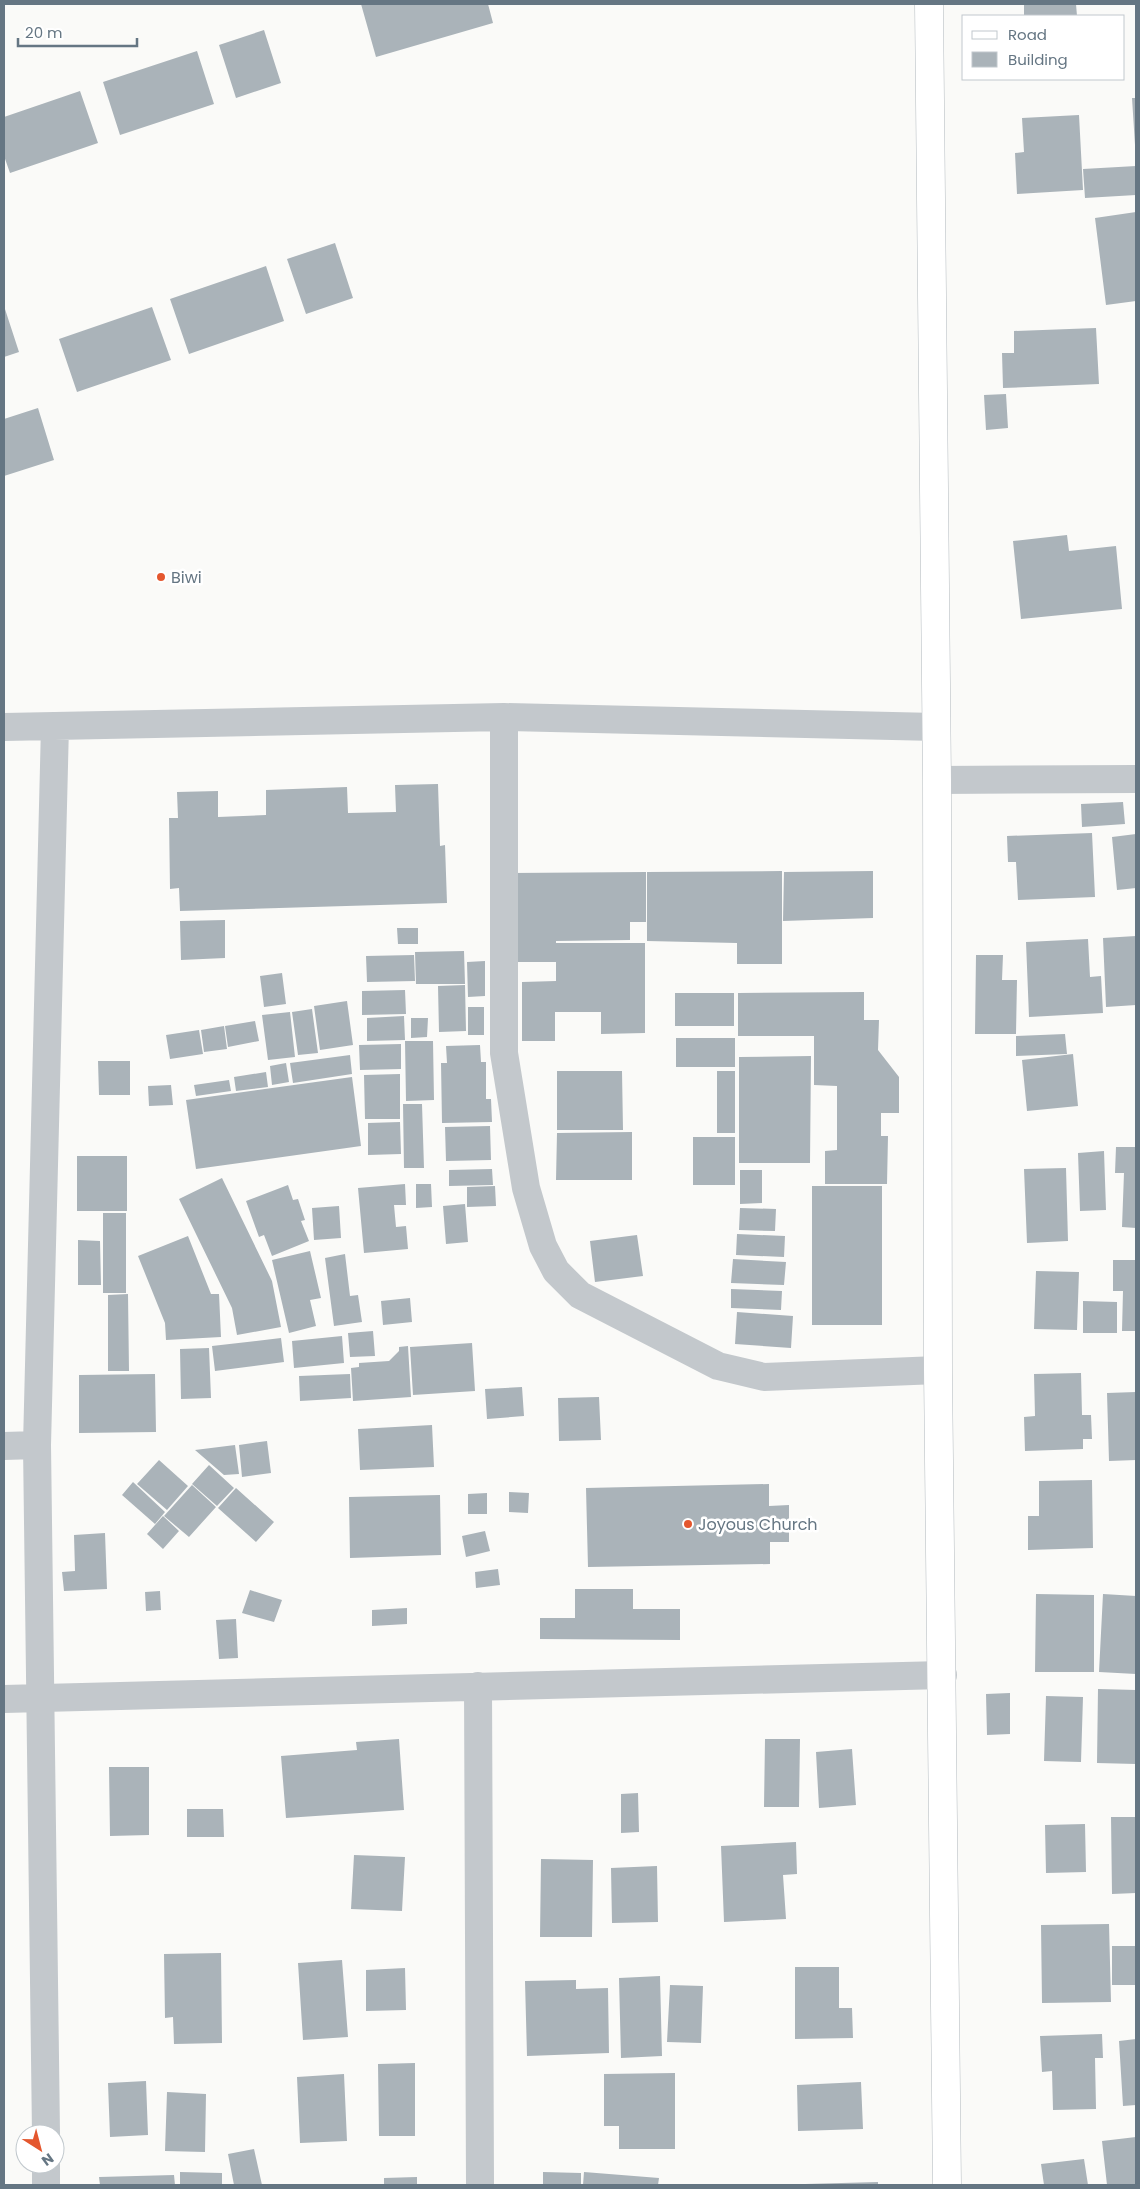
<svg xmlns="http://www.w3.org/2000/svg" width="1140" height="2189" viewBox="0 0 1140 2189" font-family="Poppins,sans-serif">
	<style>
		.building { fill: #aab3b9 }
		.lines { fill: none; stroke-linecap: round; stroke-linejoin: round }
		.secondary-casing { stroke: #b3babf; stroke-width: 29 }
		.street { stroke: #c3c8cc; stroke-width: 28 }
		.secondary { stroke: #fff; stroke-width: 28 }
		.poi-dot { fill: #e4572e; stroke: #fff; stroke-width: 2 }
		.labels { text-anchor: middle; stroke-width: 5; stroke-linejoin: round; paint-order: stroke }
		.poi-label { font-size: 16px; fill: #657683; stroke: #fff; text-anchor: start }
	</style>
	<rect width="100%" height="100%" fill="#fafaf8"/>
	<path class="building" d="M361,4h127l5,19 -117,34z
		M1024,4h52l1,12h-53z
		M264,30l17,53 -45,15 -17,-53z
		M197,51l17,53 -94,31 -17,-53z
		M80,91l18,52 -88,30 -6,-17v-39z
		M1132,98h4v47h-1z
		M1079,115l4,75 -66,4 -2,-41 9,-1 -2,-34z
		M1136,166v29l-51,3 -2,-29z
		M1136,212v89l-30,4 -11,-87z
		M335,243l18,55 -47,16 -19,-55z
		M266,266l18,55 -95,33 -19,-55z
		M4,306l15,46 -15,5z
		M152,307l19,53 -94,32 -18,-53z
		M1096,328l3,56 -96,4 -1,-35h12v-22z
		M1006,394l2,34 -22,2 -2,-35z
		M38,408l16,52 -50,16v-57z
		M1067,535l2,16 47,-5 6,63 -101,10 -8,-78z
		M438,784l2,62 5,-1 2,58 -267,8 -1,-23 -9,1 -1,-71h9l-1,-26 41,-1v26l48,-2v-25l81,-3 1,26 48,-1 -1,-27z
		M1123,802l2,22 -43,3 -1,-23z
		M1092,833l3,64 -77,3 -2,-38h-8l-1,-26z
		M1136,834v54l-19,2 -5,-53z
		M782,871v93h-45v-21l-90,-2v-69z
		M873,871v47l-90,3 1,-49z
		M646,872v50h-16v18l-74,1v2h89v90l-44,1v-22h-46v29h-33v-59l34,-1v-19h-45v-89z
		M225,920v38l-44,2 -1,-39z
		M397,928h21v16h-20z
		M1136,936v69l-30,2 -3,-69z
		M1088,939l2,38 11,-1 2,37 -74,4 -3,-75z
		M464,951l1,33h-49l-1,-32z
		M414,955l1,26 -48,1 -1,-26z
		M976,955h27l-1,25h15l-1,54h-41z
		M485,961v35l-17,1 -1,-35z
		M282,973l4,31 -22,3 -4,-31z
		M465,985l1,46 -27,1 -1,-46z
		M405,990l1,24 -44,1v-24z
		M864,992v28h15l-1,30 21,27v36h-18v23h7l-1,48h-62v-33l12,-1v-64l-23,-1v-49h-76v-43z
		M675,993h59v33h-59z
		M347,1001l6,44 -33,5 -6,-44z
		M468,1007h16v28h-16z
		M312,1009l6,44 -20,2 -6,-43z
		M290,1012l5,45 -27,3 -6,-45z
		M404,1016l1,24 -38,1v-23z
		M411,1018h17l-1,19 -16,1z
		M255,1021l4,20 -31,6 -3,-21z
		M224,1026l3,23 -23,3 -3,-22z
		M199,1030l4,24 -33,5 -4,-24z
		M1065,1034l2,20 -51,2v-20z
		M676,1038h59v29h-59z
		M405,1041h28l1,59 -28,1z
		M401,1044v25l-41,1 -1,-25z
		M480,1045l1,17h5v37h5l1,23 -50,1 -1,-60h6l-1,-17z
		M1073,1054l5,52 -51,5 -5,-51z
		M350,1055l2,19 -59,9 -3,-20z
		M811,1056l-1,107h-71v-106z
		M98,1061h32v34h-31z
		M286,1063l3,19 -17,3 -2,-19z
		M557,1071h65l1,59h-66z
		M717,1071h18v62h-18z
		M266,1072l2,15 -32,4 -2,-14z
		M400,1074v45h-35l-1,-44z
		M352,1077l9,69 -165,23 -10,-69z
		M229,1080l2,11 -35,5 -2,-11z
		M171,1085l2,20 -24,1 -1,-20z
		M403,1104h19l2,64h-20z
		M400,1122l1,32 -33,1v-32z
		M490,1126l1,34 -45,1 -1,-34z
		M632,1132v48h-76l1,-47z
		M693,1137h42v48h-42z
		M1116,1147h20v81l-14,-1 2,-54h-9z
		M1104,1151l2,59 -26,1 -2,-58z
		M77,1156h50v55h-50z
		M1066,1168l2,73 -41,2 -3,-74z
		M492,1169l1,16 -44,1v-16z
		M740,1170h22v33l-22,1z
		M222,1178l50,103 9,46 -44,8 -5,-27 -53,-109z
		M405,1184l1,21h-12l2,22 10,-1 2,23 -44,4 -6,-65z
		M416,1184h15l1,23 -16,1z
		M288,1185l5,15 5,-1 7,21 -4,1 8,20 -37,15 -8,-21 -5,2 -13,-36z
		M495,1186l1,20 -29,1v-20z
		M812,1186h70v139h-70z
		M465,1204l3,38 -22,2 -3,-38z
		M339,1206l2,32 -27,2 -2,-32z
		M740,1208l36,1 -1,22 -36,-1z
		M103,1213h23v80h-23z
		M737,1234l48,2 -1,21 -48,-2z
		M637,1235l6,41 -48,6 -5,-41z
		M188,1236l23,58h8l2,43 -55,3 -1,-17 -27,-67z
		M78,1240l22,1 1,44h-23z
		M310,1251l11,47 -11,2 6,26 -27,7 -17,-73z
		M345,1254l5,42 8,-1 4,27 -28,4 -9,-68z
		M733,1259l53,3 -2,23 -53,-2z
		M1113,1260h23v71h-14l1,-40h-10z
		M1036,1271l43,1 -2,58 -43,-1z
		M731,1289l51,2 -1,19 -50,-2z
		M128,1294l1,77h-21v-76z
		M410,1298l2,24 -29,3 -2,-24z
		M1083,1301l34,1v31h-34z
		M737,1312l56,4 -2,32 -56,-4z
		M373,1331l2,25 -25,1 -2,-24z
		M342,1336l2,27 -50,5 -2,-27z
		M281,1338l3,24 -69,9 -3,-25z
		M472,1343l3,48 -62,4 -3,-48z
		M408,1346l3,51 -58,4 -2,-33 8,-1v-4l30,-2 10,-10v-4z
		M209,1348l2,50 -30,1 -1,-50z
		M1081,1373l1,42h9l1,24h-9v10l-58,2 -1,-34 11,-1 -1,-42z
		M155,1374l1,58 -77,1v-58z
		M350,1374l1,24 -51,3 -1,-25z
		M522,1387l2,29 -37,3 -2,-30z
		M1136,1392v68l-27,1 -2,-68z
		M599,1397l2,43 -42,1 -1,-43z
		M432,1425l2,42 -74,3 -2,-41z
		M267,1441l4,32 -29,4 -3,-32z
		M235,1445l4,29 -15,1 -29,-25z
		M159,1460l29,26 -21,24 -30,-26z
		M209,1465l25,23 -17,18 -25,-22z
		M1092,1480l1,68 -65,2v-34h11v-35z
		M133,1482l32,30 -10,12 -33,-29z
		M769,1484v22l20,-1v37h-19v22l-182,3 -2,-79z
		M192,1485l24,22 -27,30 -25,-21z
		M236,1488l38,34 -18,20 -38,-34z
		M509,1492l20,1 -1,20 -19,-1z
		M487,1493v21h-19v-20z
		M440,1495l1,60 -91,3 -1,-61z
		M163,1516l16,15 -16,18 -16,-15z
		M485,1531l5,20 -24,6 -4,-21z
		M105,1533l2,56 -43,2 -2,-19 13,-1 -1,-36z
		M498,1569l2,16 -24,3 -1,-16z
		M575,1589h58v20h47v31l-140,-1v-21h35z
		M250,1590l32,10 -8,22 -32,-9z
		M160,1591l1,19 -15,1 -1,-19z
		M1036,1594l58,1v77h-59z
		M1103,1594l33,2v78l-37,-2z
		M407,1608v16l-35,2v-16z
		M236,1619l2,39 -19,1 -3,-39z
		M1098,1689l38,1v74l-39,-1z
		M1010,1693v41l-23,1 -1,-41z
		M1046,1696l37,1 -2,65 -37,-1z
		M399,1739l5,71 -118,8 -5,-62 76,-6 -1,-8z
		M765,1739h35l-1,68h-35z
		M852,1749l4,56 -37,3 -3,-56z
		M109,1767h40v68l-39,1z
		M638,1793l1,39 -18,1v-39z
		M187,1809h36l1,28h-37z
		M1111,1817h25v76l-24,1z
		M1085,1824l1,48 -40,1 -1,-48z
		M796,1842l1,32 -14,1 3,44 -62,3 -3,-76z
		M354,1855l51,2 -3,54 -51,-2z
		M541,1859l52,1 -1,77h-52z
		M657,1866l1,56 -46,1 -1,-55z
		M1109,1924l2,78 -69,1 -1,-78z
		M1112,1946h24v39h-24z
		M221,1953l1,90 -48,1 -1,-27 -8,1 -1,-64z
		M342,1960l6,77 -45,3 -5,-77z
		M795,1967h44v41h13l1,30 -58,1z
		M405,1968l1,42 -40,1v-41z
		M660,1976l2,80 -41,2 -2,-80z
		M576,1980v9l32,-1 1,65 -82,3 -2,-75z
		M670,1985l33,1 -2,57 -34,-1z
		M1102,2034l1,24h-8l1,51 -43,1 -1,-39 -10,1 -2,-36z
		M1136,2039v66l-13,1 -4,-65z
		M415,2063v73h-36l-1,-72z
		M675,2073v76h-56v-23h-15v-52z
		M344,2074l3,67 -47,2 -3,-66z
		M146,2081l2,54 -38,2 -2,-54z
		M861,2082l2,47 -65,2 -1,-46z
		M167,2092l39,2 -1,58 -40,-1z
		M1136,2137v48h-29l-5,-44z
		M254,2149l8,36h-28l-6,-31z
		M1084,2159l4,26h-44l-3,-21z
		M180,2172l42,1v12h-42z
		M543,2172l38,1v12h-38z
		M584,2172l75,6 -1,7h-75z
		M174,2175l1,10h-75l-1,-8z
		M417,2177v8h-33v-7z
		M878,2182v3h-73v-1z"/>
	<g class="lines">
		<g class="secondary-casing">
			<path id="secondary" d="M929,4l8,776 1,590 9,815"/>
		</g>
		<path class="street" d="M504,717v336l22,135 17,58 13,25 24,24 138,71 46,11 174,-7
			M4,727l500,-10 432,10
			M937,780l199,-1
			M4,1446l33,-1
			M478,1686l2,499
			M4,1699l939,-24
			M46,2134l-9,-689 18,-719
			M46,2164v21"/>
		<use href="#secondary" class="secondary"/>
	</g>
	<g class="poi-dot">
		<circle cx="161" cy="577" r="5"/>
		<circle cx="688" cy="1524" r="5"/>
	</g>
	<g class="labels">
		<g class="poi-label">
			<text x="171" y="583">Biwi</text>
			<text x="698" y="1530">Joyous Church</text>
		</g>
	</g>
	<rect width="1140" height="2189" fill="none" stroke="#657683" stroke-width="10"/>
	<rect x="962" y="15" width="162" height="65" fill="#ffffff" stroke="#c1c8cd"/>
	<rect x="972" y="31" width="25" height="8" fill="#ffffff" stroke="#c1c8cd"/>
	<text x="1008" y="40" font-size="15" fill="#657683">Road</text>
	<rect x="972" y="52" width="25" height="15" fill="#aab3b9" stroke="#c1c8cd"/>
	<text x="1008" y="65" font-size="15" fill="#657683">Building</text>
	<g transform="translate(40 2149) rotate(144)"><circle r="24" fill="#ffffff" stroke="#c1c8cd"/>
	<path d="M0-4L9 19L0 12L-9 19Z" fill="#e4572e"/>
	<text y="-8" font-size="14" font-weight="bold" text-anchor="middle" fill="#657683">N</text>
	</g>
	<path d="M18 38v8h119v-8" fill="none" stroke="#657683" stroke-width="2.5"/>
	<text x="25" y="38" font-size="15" fill="#657683" stroke="#ffffff" stroke-width="4" paint-order="stroke">20 m</text>
</svg>
